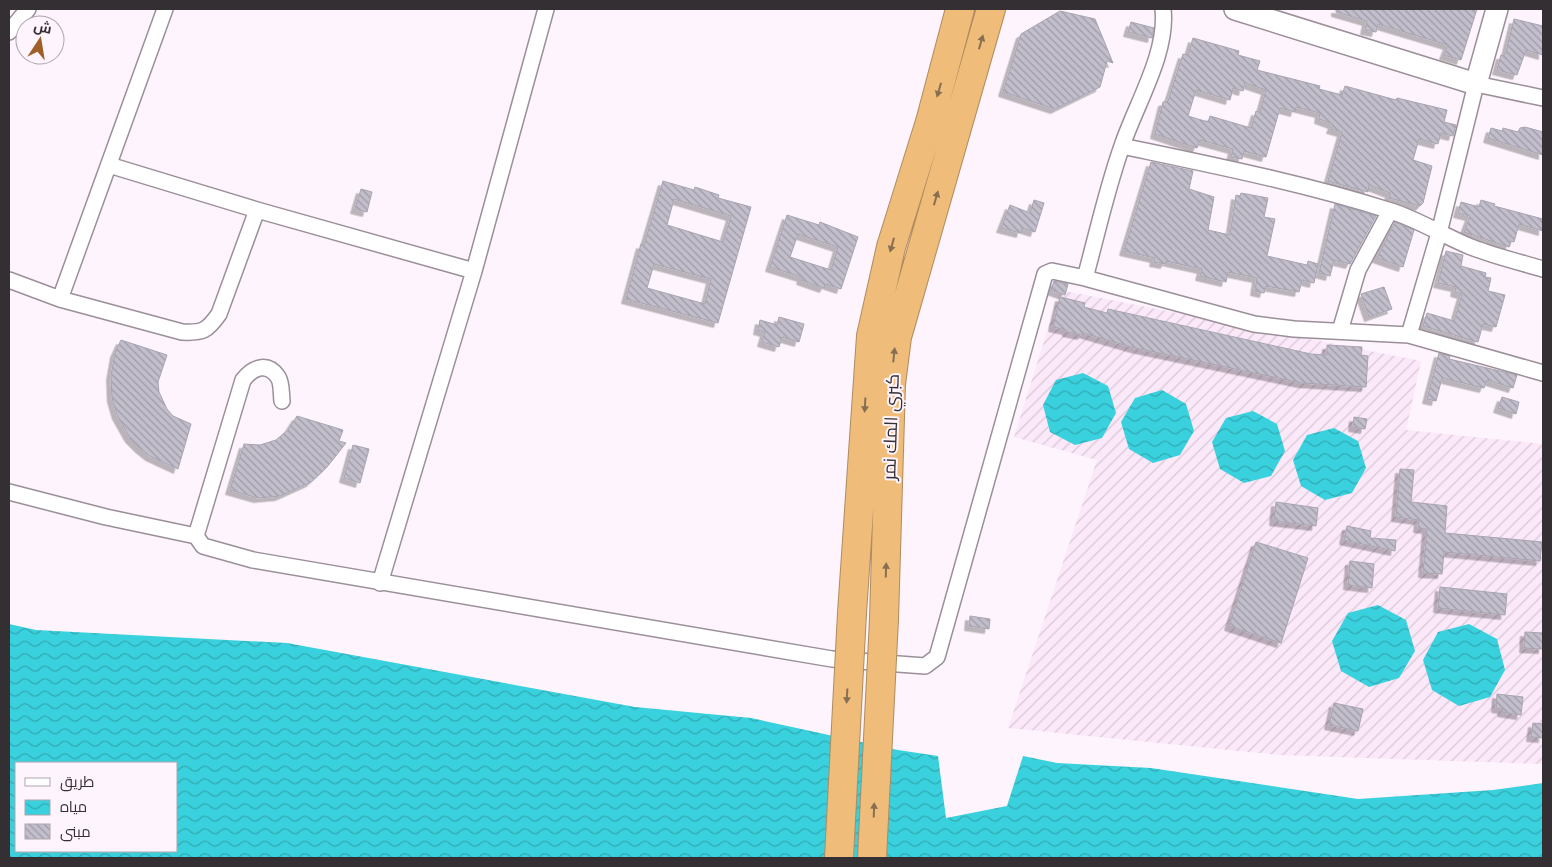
<svg xmlns="http://www.w3.org/2000/svg" width="1552" height="867" viewBox="0 0 1552 867" font-family="'DM Sans',Cairo,sans-serif">
	<style>
		.industrial { fill: url(#industrial-furrows) }
		.water { fill: url(#water-waves); fill-rule: evenodd }
		.building { fill: url(#building-back-hatch); stroke: #a7a4b1; fill-rule: evenodd; filter: url(#shadow) }
		.lines { fill: none; stroke-linecap: round; stroke-linejoin: round }
		.street-casing { stroke: #9b8f99; stroke-width: 18 }
		.secondary-casing { stroke: #9b8f99; stroke-width: 24 }
		.highway-casing { stroke: #ae8b60; stroke-width: 30 }
		.street { stroke: #fff; stroke-width: 15 }
		.secondary { stroke: #fff; stroke-width: 21 }
		.highway { stroke: #efbd79; stroke-width: 28 }
		.highway-bridge-casing { stroke: #ae8b60; stroke-width: 30; stroke-linecap: butt }
		.highway-bridge { stroke: #efbd79; stroke-width: 28 }
		.oneway { fill: #886f52 }
		.labels { text-anchor: middle; stroke-width: 4; stroke-linejoin: round; paint-order: stroke }
		.street-label { font-size: 18px; fill: #342f33; stroke: #fef4fd }
	</style>
	<defs>
		<pattern id="industrial-furrows" width="10" height="10" patternUnits="userSpaceOnUse" patternTransform="scale(1.25)"><rect width="10" height="10" fill="#fbe8f9"/><path d="M-1 1l2-2M0 10L10 0M9 11l2-2" fill="none" stroke="#d8c7d6"/></pattern>
		<pattern id="water-waves" width="16" height="10" patternUnits="userSpaceOnUse" patternTransform="scale(1.25)"><rect width="16" height="10" fill="#39d1dd"/><path d="M0 5q4-4 8 0t8 0" fill="none" stroke="#31aab4"/></pattern>
		<pattern id="building-back-hatch" width="6" height="6" patternUnits="userSpaceOnUse" patternTransform="scale(1.25)"><rect width="6" height="6" fill="#c2becc"/><path d="M-1 5l2 2M0 0l6 6M5-1l2 2" fill="none" stroke="#9e9ba6"/></pattern>
		<filter id="shadow"><feDropShadow dx="-4.5" dy="4.5" stdDeviation="0" flood-color="#0004"/></filter>
	</defs>
	<rect width="100%" height="100%" fill="#fef4fd"/>
	<path class="industrial" d="M1060,290l361,71 -15,69 137,14v320l-264,-9 -271,-27 89,-268 -83,-23z"/>
	<path class="water" d="M1083,373l25,13 8,27 -14,25 -27,7 -25,-13 -7,-27 13,-25z
		M1162,390l24,14 8,27 -14,24 -27,8 -24,-14 -8,-27 14,-24z
		M1253,411l24,13 8,27 -14,25 -27,7 -24,-14 -8,-27 14,-24z
		M1334,428l24,13 8,27 -14,25 -27,7 -24,-14 -8,-26 14,-25z
		M1378,605l28,15 9,31 -16,27 -30,9 -28,-16 -9,-30 16,-28z
		M9,624l27,6 251,13 348,64 116,11 147,32 40,6 8,62 61,-12 16,-50 34,7 94,5 207,31 135,-9 50,-7v75h-1534zM16,763h160v88h-160z
		M1469,624l28,15 8,31 -15,27 -31,9 -27,-16 -9,-30 15,-28z"/>
	<path class="building" d="M1336,9h141l-16,51 -17,-5 4,-10 -70,-21 -2,8 -11,-2 2,-9 -31,-9z
		M1060,11l35,8 18,44 -6,-2 -7,26 -45,22 -52,-17 18,-58z
		M1514,19l29,7v29l-17,-5 -9,25 -20,-5 4,-15h3l2,-3z
		M1131,22l23,6 -2,10 -24,-6z
		M1193,38l46,13 -1,4 22,6 -3,9 63,16 -1,3 23,6 3,-9 51,14 1,-2 50,12 -3,12 12,3 -3,11 -12,-3 -3,11 -19,-5 -6,21 19,6 -9,37 -3,3 -31,-8 1,-5 -21,-8 -1,7 -40,-11 14,-49 -11,-3 2,-5 -14,-5 1,-6 -24,-6 -1,5 -15,-4 -14,49 -22,-6 -2,8 -11,-2 2,-8 -33,-9 -3,8 -42,-14 8,-32 5,-1 15,-47 5,1zM1245,83l21,7 -6,22 -4,-1 -5,17 -41,-12 -2,6 -20,-6 8,-26 34,10 3,-12 10,3z
		M1525,127l18,5v23l-55,-17 3,-10 11,3 1,-3 15,4 2,-4z
		M1151,162l42,9 -4,18 25,8 -6,33 22,5 6,-40 4,1 1,-3 27,5 -4,19 11,2 -8,37 40,9 1,-4 10,3 -4,19 -12,-3 -3,12 -33,-6 -2,7 -9,-2 2,-13 -29,-6 -2,10 -26,-6 2,-7 -36,-8 -1,3 -11,-2 1,-4 -31,-7z
		M663,181l31,9 1,-3 24,8 -1,3 33,9 -33,116 -92,-24 15,-55 3,1zM674,199l57,17 -8,26 -56,-17zM654,264l57,15 -6,25 -58,-16z
		M361,189l11,3 -5,20 -12,-3z
		M1034,200l10,3 -9,29 -13,-4 -1,5 -20,-5 9,-23 20,8z
		M1481,200l14,4 -1,2 49,13v12l-24,-7 -5,18 -3,-1 -2,6 -45,-15 6,-16 -12,-3 3,-11 18,5z
		M1335,204l41,12 -26,48 -16,-4 -4,16 -11,-3z
		M787,215l32,10 1,-3 38,15 -17,52 -15,-5 -2,4 -23,-8 1,-3 -32,-10zM798,234l40,13 -7,23 -41,-13z
		M1395,222l19,8 -11,37 -26,-9z
		M1446,251l17,4 -2,11 25,7 -1,4 6,1 -3,13 17,4 -9,32 -13,-3 -5,18 -55,-16 4,-13 27,8 8,-27 -7,-2 1,-5 -18,-4z
		M1054,281l14,3 -3,11 -14,-5z
		M1384,287l8,22 -23,8 -8,-23z
		M1060,297l25,6 -1,4 23,6 1,-4 203,45 16,1v-10l35,2 -1,8 7,1 -2,31 -64,-4 -167,-35 -52,-15 -1,2 -15,-3v-2l-14,-3z
		M779,317l25,7 -5,18 -17,-5 -3,10 -17,-5 3,-10 -7,-2 2,-10 17,5z
		M121,340l46,15 -9,27 1,10 8,17 6,7 18,8 -13,45 -28,-13 -10,-8 -10,-10 -13,-23 -5,-17 -1,-22 4,-23z
		M1439,353l11,3 -1,3 68,16 -4,13 -26,-8 -3,8 -42,-10 -6,23 -9,-2z
		M1502,397l17,5 -3,12 -18,-6z
		M297,416l46,14 -4,11 7,2 -19,24 -16,15 -31,14 -22,2 -28,-8 14,-46 16,1 16,-5 12,-10z
		M1354,417l13,2 -2,10 -12,-2z
		M353,445l16,4 -9,34 -16,-5z
		M1400,469l14,1 -3,32 36,4 -2,27 97,9 -2,19 -96,-9 -2,22 -19,-1 4,-44 -9,-1 1,-8 -23,-3z
		M1276,502l42,6 -2,18 -42,-5z
		M1347,526l24,5 -1,7 26,2 -1,11 -51,-11z
		M1256,542l52,16 -27,85 -52,-17z
		M1350,561l24,3 -2,24 -24,-3z
		M1440,587l67,7 -2,21 -67,-7z
		M970,616l20,3 -1,10 -20,-3z
		M1525,632l18,1v16l-19,-1z
		M1497,694l26,3 -2,18 -19,-3 1,-3 -7,-1z
		M1334,703l29,6 -5,22 -29,-6z
		M1533,723l10,1v14l-12,-1z"/>
	<g class="lines">
		<g class="street-casing">
			<path id="street" d="M9,32l19,-23
				M1122,146c90,19 181,37 269,65 28,9 53,25 80,36 23,9 48,15 72,22
				M109,165l148,45 217,61
				M1085,278c12,-44 22,-90 37,-132 14,-42 46,-93 41,-137
				M9,280l51,19 122,33c21,1 25,-1 37,-18l38,-104
				M60,299l105,-290
				M1340,331l18,-61 32,-59
				M1409,335l30,-102 37,-149 67,14
				M9,492l97,25 90,19 7,10 50,14 579,99 93,7 12,-9 108,-383 7,-3 33,7 169,46 40,5 115,6 134,38
				M196,536l47,-156c9,-12 24,-19 35,-3 4,6 3,16 4,24
				M380,583l94,-312 72,-262"/>
		</g>
		<g class="secondary-casing">
			<path id="secondary" d="M1235,9l241,75 21,-75"/>
		</g>
		<g class="highway-casing">
			<path id="highway" d="M852,613l19,-277 20,-89 39,-125 30,-113
				M884,619l7,-235 6,-47 94,-328"/>
		</g>
		<use href="#street" class="street"/>
		<use href="#secondary" class="secondary"/>
		<use href="#highway" class="highway"/>
		<g class="highway-bridge-casing">
			<path id="highway-bridge" d="M839,858l13,-245
				M872,858l12,-239"/>
		</g>
		<use href="#highway-bridge" class="highway-bridge"/>
	</g>
	<defs><path id="oneway-solid" d="M-6-.8H1V-3.2L6.5 0L1 3.2V.8H-6Z" transform="scale(1.25)"/></defs>
	<g class="oneway">
		<use href="#oneway-solid" transform="translate(981 42) rotate(-74)"/>
		<use href="#oneway-solid" transform="translate(939 90) rotate(106)"/>
		<use href="#oneway-solid" transform="translate(936 198) rotate(-74)"/>
		<use href="#oneway-solid" transform="translate(892 245) rotate(106)"/>
		<use href="#oneway-solid" transform="translate(894 355) rotate(-84)"/>
		<use href="#oneway-solid" transform="translate(865 405) rotate(93)"/>
		<use href="#oneway-solid" transform="translate(886 570) rotate(-88)"/>
		<use href="#oneway-solid" transform="translate(847 696) rotate(93)"/>
		<use href="#oneway-solid" transform="translate(874 810) rotate(-88)"/>
	</g>
	<g class="labels">
		<g class="street-label">
			<text transform="translate(891 427) rotate(-88)" y="6">كبري المك نمر</text>
		</g>
	</g>
	<rect width="1552" height="867" fill="none" stroke="#342f33" stroke-width="20"/>
	<rect x="15" y="762" width="162" height="90" fill="#fef4fd" stroke="#ada5ac"/>
	<rect x="25" y="778" width="25" height="8" fill="#ffffff" stroke="#ada5ac"/>
	<text x="60" y="787" font-size="15" fill="#342f33">طريق</text>
	<rect x="25" y="800" width="25" height="15" fill="url(#water-waves)" stroke="#ada5ac"/>
	<text x="60" y="812" font-size="15" fill="#342f33">مياه</text>
	<rect x="25" y="824" width="25" height="15" fill="url(#building-back-hatch)" stroke="#ada5ac"/>
	<text x="60" y="837" font-size="15" fill="#342f33">مبنى</text>
	<g transform="translate(40 40) rotate(12)"><circle r="24" fill="#fef4fd" stroke="#ada5ac"/>
	<path d="M0-4L9 19L0 12L-9 19Z" fill="#9e6026"/>
	<text y="-8" font-size="14" font-weight="bold" text-anchor="middle" fill="#342f33">ش</text>
	</g>
</svg>
